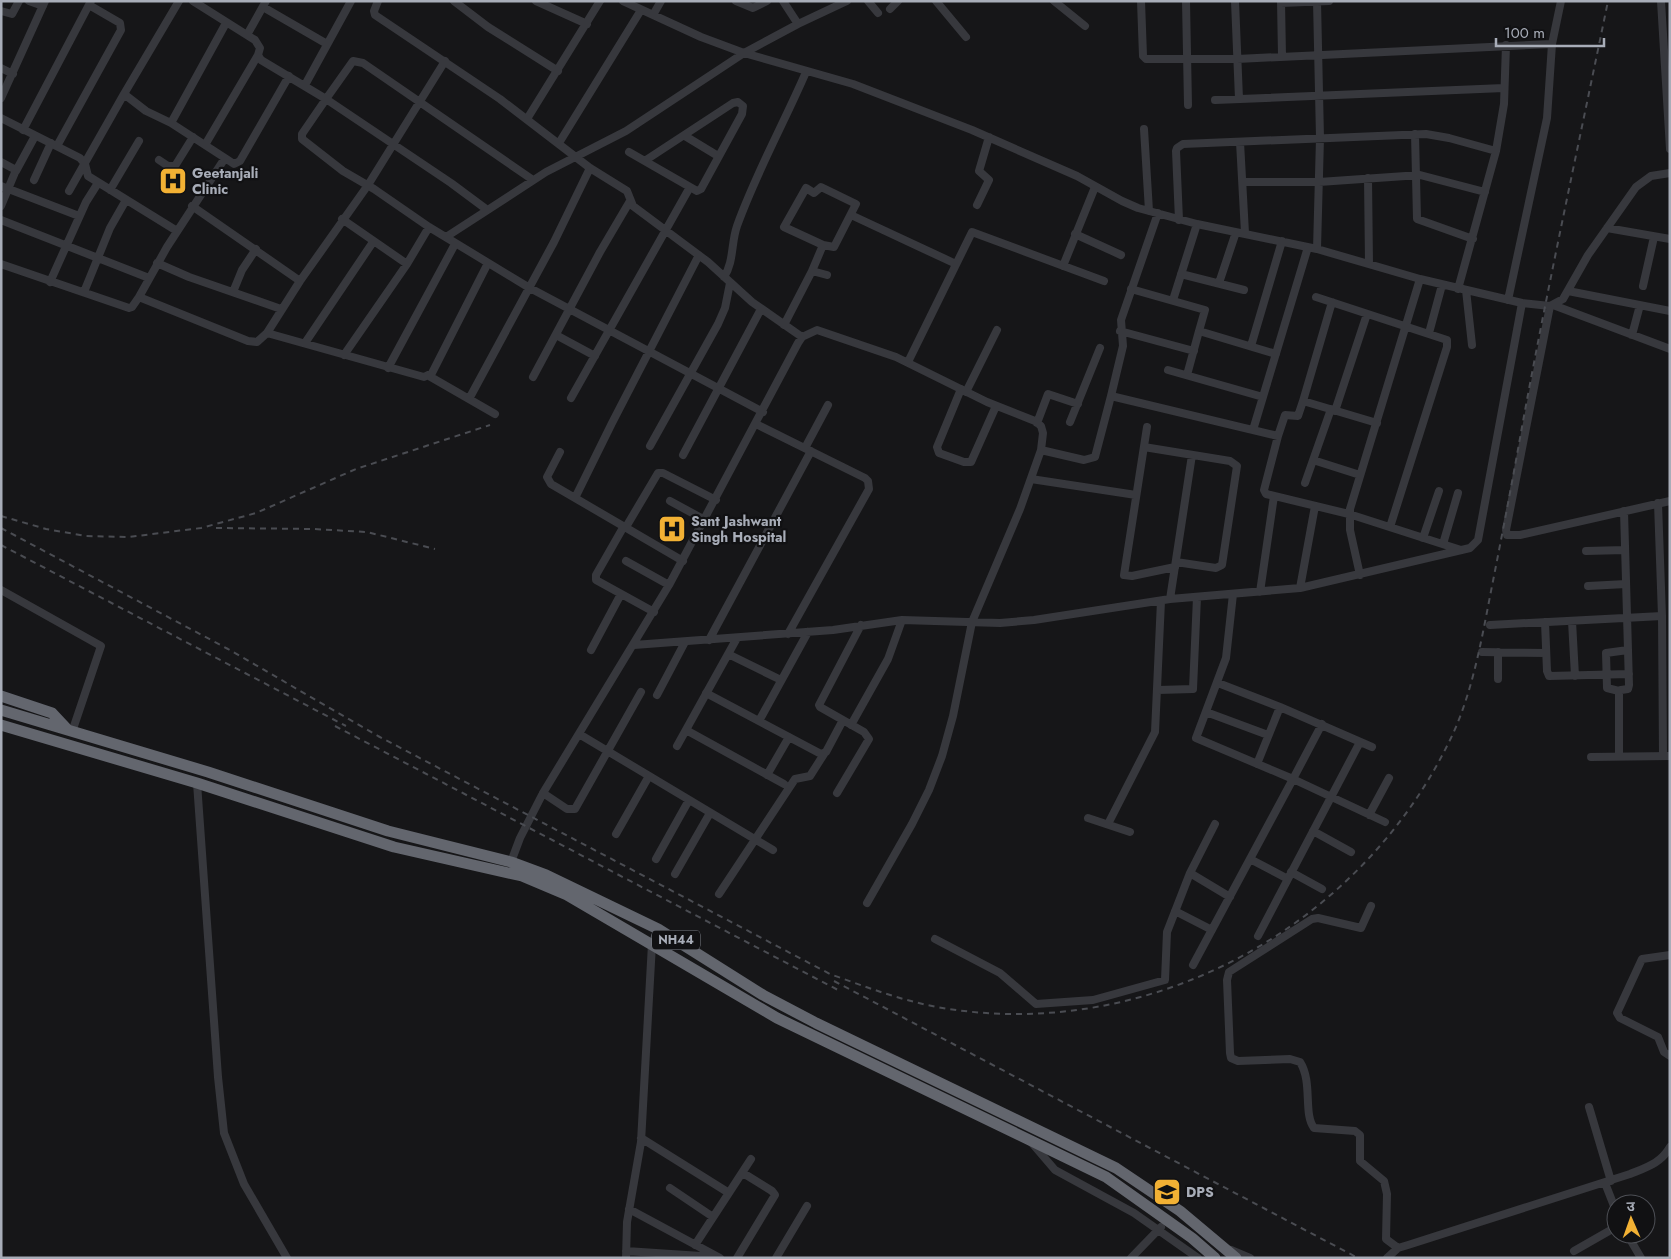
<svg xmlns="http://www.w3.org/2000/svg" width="1671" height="1259" viewBox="0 0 1671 1259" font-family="Jost,'Noto Sans Devanagari',sans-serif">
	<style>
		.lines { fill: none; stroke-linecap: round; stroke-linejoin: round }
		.minor { stroke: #37383d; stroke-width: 8 }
		.highway { stroke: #63666e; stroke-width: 11 }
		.rail { stroke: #4a4c52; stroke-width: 2; stroke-dasharray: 6 5; stroke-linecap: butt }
		.labels { text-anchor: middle; stroke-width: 4.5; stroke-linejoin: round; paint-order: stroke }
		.shield { fill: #111113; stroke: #7b7e86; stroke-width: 1 }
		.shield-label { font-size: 12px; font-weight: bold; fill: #a8adb8 }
		.poi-label { font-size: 14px; font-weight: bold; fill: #a8adb8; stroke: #111113; text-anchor: start }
	</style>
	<rect width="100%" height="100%" fill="#161618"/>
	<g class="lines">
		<path class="minor" d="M29,1l14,5
			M193,1l62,39 5,8 -2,7 3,5 65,39 -24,35v5l41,32 31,18 55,38 99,60 235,125
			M378,1l-4,10 1,4 125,84 90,69 37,23 6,15 75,56 44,40 50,35
			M454,1l34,26 70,44
			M536,1l51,23
			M623,1l78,36 43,16 109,31 119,46 105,46 45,25 16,7 59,16 120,25 103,30 102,24 28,3 13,-7 25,-44 48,-68 15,-11 19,-3
			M736,1l17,7 14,-7
			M783,1l15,23
			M868,1l10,12
			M936,1l30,36
			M1054,1l31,25
			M1141,1l2,55 3,3h91l315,-15
			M1186,1l2,104
			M1235,1l4,98
			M1281,1l1,55
			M1317,1l3,137 -3,111
			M1661,1l9,148
			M1281,3l48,-2
			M263,7l64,37
			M890,9l8,-8
			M1,11l11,3 7,-13
			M653,15l8,-14
			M247,35l19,-34
			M1,68l12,6
			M305,85l46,-84
			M1,98l44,-97
			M1215,100l289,-12
			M1,118l79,40 5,6 3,12 89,55
			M527,119l73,-118
			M171,123l-25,-12 -22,-17 55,-93
			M1144,129l5,82
			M23,130l68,-129
			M1415,134l2,85 56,20
			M685,136l33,20
			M1240,142l5,91
			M559,143l82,-133
			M205,145l53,-90
			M57,146l64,-116 -1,-7 -31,-18
			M629,152l61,35
			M225,158l9,6 6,-3 49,-85
			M159,160l9,6h7l18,-29
			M1,162l15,8 -15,36
			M16,171l19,-35
			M1368,178l1,86
			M34,180l17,-37
			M1243,182h76l101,-7 65,17
			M1,186l78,30
			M110,190l29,-49
			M69,191l55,-97
			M977,205l12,-25 -10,-9 10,-34
			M192,206l108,75 -33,52
			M486,209l-35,-26 -125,-84 27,-38 10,2 170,117
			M851,215l105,49
			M342,219l65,45
			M1,220l148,58
			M1179,220l-3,-69 1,-3 6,-4 243,-10 23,4 47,13
			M1607,228l63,11
			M1075,234l46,21
			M446,237l100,-65 80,-41 118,-78 54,-29 49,-23
			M157,263l32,14 92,32
			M1,264l128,44 3,-1 7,-10 109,44 9,1 10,-9 157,44 8,-4 56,-110
			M1063,266l32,-79
			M812,271l11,-26 -39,-18 22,-39 8,5 7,-6 35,17 -22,43 -11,-2
			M1181,274l63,16
			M724,277c10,-15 7,-34 13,-51 19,-53 47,-103 69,-154
			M300,281l68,-96 77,-124
			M50,282l36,-80 12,-19
			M1219,283l17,-51
			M1643,286l11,-49
			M1131,289l74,21 -6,21
			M1458,289l38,-138 8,-47 2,-59
			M1466,290l6,55
			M1568,291l102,20
			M84,292l26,-64 16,-28
			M233,292l9,-22 14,-21
			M139,297l28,-50 58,-89 -54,-35 55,-100
			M1316,297l131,43v7l-57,180
			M1173,300l24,-76
			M1508,300l39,-182 5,-74 9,-43
			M1553,305l117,44
			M1550,306l-44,224 1,5h13l150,-34
			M784,325l28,-54 15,4
			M1120,331l74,20
			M1429,333l13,-48
			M556,335l39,21
			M1632,335l8,-30
			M305,343l68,-101
			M1251,346l31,-105
			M344,355l63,-91 22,-37
			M908,362l64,-130 132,49
			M388,368l67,-124
			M1168,370l95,27
			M1187,375l12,-44 77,23
			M429,376l66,38
			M533,377l67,-125 30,-51
			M961,389l-24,58 2,6 25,9h7l25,-56
			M966,392l31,-62
			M1111,396l12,-50 -2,-26 37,-107
			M571,398l119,-211 7,4 4,-2 41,-75 1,-8 -5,-4 -5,1 -87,57
			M469,399l85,-157 36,-74
			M1303,401l29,-99
			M1335,411l32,-97
			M1070,422l30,-74
			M1037,423l11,-29 30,10
			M756,424l109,54 3,3 1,8 -81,145
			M1147,427l-23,148 8,1 43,-9
			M1253,430l55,-183
			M1278,436l-14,54 2,4 83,20 112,36
			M650,446l68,-122 7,-16 5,-25
			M1144,447l86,14 7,5 -15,99 -6,3 -40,-6
			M805,448l23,-43
			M1041,450l43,10 11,-3 16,-61 167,40 7,-21 13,1 5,-15 74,22
			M560,452l-13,25 4,7 132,77
			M683,455l78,-146
			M1313,460l47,15
			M1031,479l105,16
			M1305,483l26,-74
			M575,498l37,-75 87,-168
			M670,501l35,19
			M1658,503l4,113 1,140
			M624,526l-28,49v5l58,32
			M626,527l32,-54h5l53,27
			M1423,538l16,-47
			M1443,544l15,-51
			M1586,551l39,-1
			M626,561l43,24
			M1360,575l-10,-45v-21l70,-230
			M1588,586l38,-2
			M1300,588l15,-82
			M1,590l100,56 -29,86
			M1260,592l14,-96
			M1170,599l22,-144
			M1572,621l3,55
			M1545,622l2,49 2,5 80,-2
			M1490,625l172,-9
			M709,640l102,-189
			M634,645l199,-15 69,-10 98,3 34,-3 136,-21 130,-11 170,-40 8,-8 44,-237
			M591,650l30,-56
			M1482,652l64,1
			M1498,652v27
			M728,654l53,26
			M1218,683l62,24 92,40
			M1158,690l35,-1 4,-92
			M1619,691l-12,-3 -1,-35 22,-3
			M706,693l115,61 5,-2 17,-32
			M657,695l28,-53
			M1206,712l62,23
			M759,721l49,-89
			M1322,724l-29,55 92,43
			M851,725l37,-66 14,-39
			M686,730l98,54
			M579,734l194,116
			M677,746l60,-108
			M1619,756v-63l2,-3 7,-1 1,-4 -5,-174
			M1591,757l79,-1
			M1257,764l23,-57
			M767,775l22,-38
			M197,783l21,294 6,56 20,51 43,74
			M543,793l24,16h8l66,-117
			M837,793l32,-54 -5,-7 -44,-25 -1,-2 42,-80
			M1369,815l20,-37
			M1088,818l42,14
			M1108,824l47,-92 6,-131
			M1215,824l-25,49 40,24
			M1313,831l38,21
			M616,834l33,-58
			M656,859l33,-59
			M1250,859l38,20
			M511,862l9,-24 23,-45 126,-208 129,-242 4,-6 15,-7 79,27 91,45 48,19 6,5 2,7 -2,17 -21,59 -48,113 -19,94 -11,40 -13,34 -17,34 -45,79
			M1291,872l31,17
			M675,874l35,-61
			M719,894l76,-115 15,-3 14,-22
			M1371,906l-10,22 -43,-10 -6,1 -83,53 -2,8 3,73 1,5 7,3 52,-2 10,3c13,20 3,52 14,66l41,3 5,4v26l24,20 3,13 -1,45 12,9
			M1175,911l37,19
			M1258,936l102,-194
			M935,939l65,34 36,31 57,-4 72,-20 2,-48 23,-59
			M1670,955l-28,4 -25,54 3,5 38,19 6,15 6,4
			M1193,965l100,-186 -97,-41 30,-80 7,-64
			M1589,1107l22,74
			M641,1138l88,55
			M1031,1142l24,28 79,43 64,45
			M1605,1183l11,28
			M670,1188l43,29
			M629,1209l91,49
			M1627,1234l14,24
			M695,1245l56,-86
			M1231,1250l19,8
			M626,1251l90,6
			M1574,1251l42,-24
			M626,1258l1,-36 14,-80 11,-198 6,-15
			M737,1258l38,-63 -3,-4 -29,-18
			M776,1258l31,-52
			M1131,1258l30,-31
			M1387,1258l11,-10 10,-3 222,-71c17,-7 31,-11 40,-27"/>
		<path class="highway" d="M1,696l51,17 15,16
			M1,710l207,62 180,59 123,31 35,13 112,54 105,66 53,28 300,145 64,43 56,47
			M1,725l196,58 197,64 128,29 45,19 210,123 329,159 86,61 23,20"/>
		<path class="rail" d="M1,516l45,13 40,7 43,1 72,-9 55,-15 100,-44 134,-44
			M1,528l227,121 150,87 452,238c36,13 70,26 107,33 206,37 417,-75 510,-261 26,-50 35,-110 46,-165 10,-51 20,-103 29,-154 26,-143 57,-284 86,-426
			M216,528l98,1 53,3 68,17
			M1,545l345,181
			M335,726l503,264
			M834,981l524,277"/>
	</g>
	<defs>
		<g id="hospital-square" transform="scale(1.4375)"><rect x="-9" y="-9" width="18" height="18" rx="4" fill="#f2b134" stroke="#111113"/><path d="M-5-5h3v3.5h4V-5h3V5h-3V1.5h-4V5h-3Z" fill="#111"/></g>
		<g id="school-square" transform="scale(1.4375)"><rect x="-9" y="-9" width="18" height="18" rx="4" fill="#f2b134" stroke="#111113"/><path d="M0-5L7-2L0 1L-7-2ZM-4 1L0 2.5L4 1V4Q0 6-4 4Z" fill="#111"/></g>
	</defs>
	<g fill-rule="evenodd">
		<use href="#hospital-square" x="173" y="181"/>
		<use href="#hospital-square" x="672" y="529"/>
		<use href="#school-square" x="1167" y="1192"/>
	</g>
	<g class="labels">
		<rect class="shield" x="652" y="930.5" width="48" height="19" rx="4"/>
		<g class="shield-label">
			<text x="676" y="944">NH44</text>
		</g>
		<g class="poi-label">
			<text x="192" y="178">Geetanjali<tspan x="192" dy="16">Clinic</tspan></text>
			<text x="691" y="526">Sant Jashwant<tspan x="691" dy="16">Singh Hospital</tspan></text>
			<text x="1186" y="1197">DPS</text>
		</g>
	</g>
	<rect width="1671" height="1259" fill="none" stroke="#a8adb8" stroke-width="5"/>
	<g transform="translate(1631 1219) rotate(358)"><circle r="24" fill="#111113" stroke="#4d4f55"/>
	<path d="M0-4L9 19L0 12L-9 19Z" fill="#f2b134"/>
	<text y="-8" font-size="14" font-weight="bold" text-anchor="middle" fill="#a8adb8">उ</text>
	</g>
	<path d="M1496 38v8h108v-8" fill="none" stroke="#a8adb8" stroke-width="2.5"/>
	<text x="1504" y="38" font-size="15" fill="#a8adb8" stroke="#111113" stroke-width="4" paint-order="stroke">100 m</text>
</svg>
